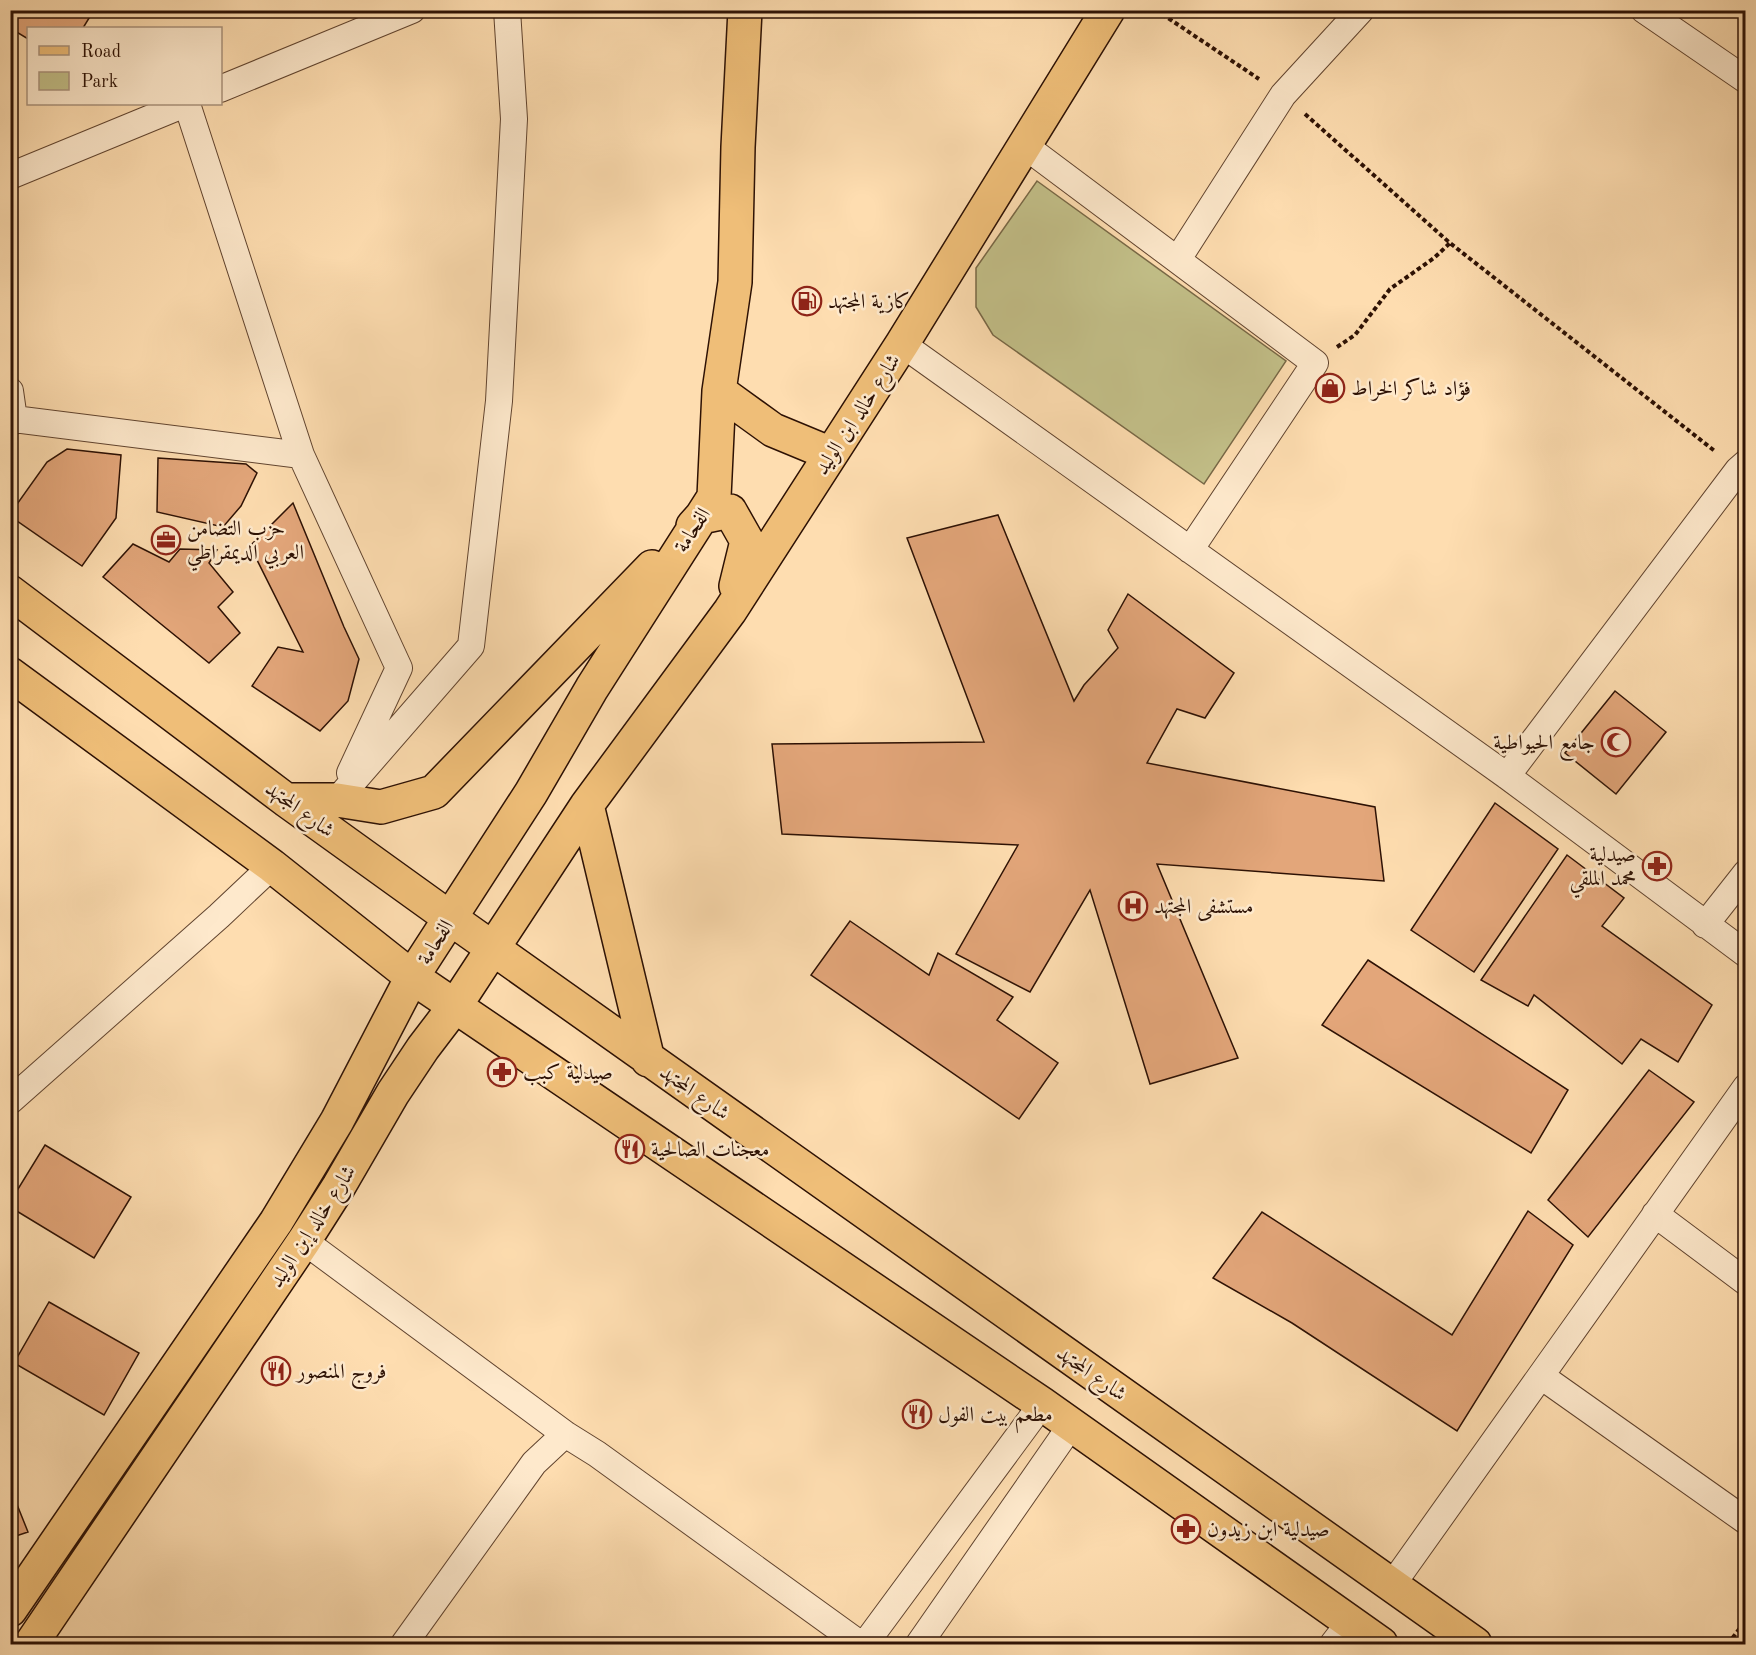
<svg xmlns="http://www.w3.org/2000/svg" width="1756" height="1655" viewBox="0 0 1756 1655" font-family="'Old Standard TT',Amiri,serif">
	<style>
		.green { fill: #c3c089; stroke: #786846; stroke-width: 1.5 }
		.building { fill: #e3a67a; stroke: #2d1104; stroke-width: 1.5 }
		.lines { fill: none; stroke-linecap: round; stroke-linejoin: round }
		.minor-casing { stroke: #61442f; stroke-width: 28 }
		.primary-casing { stroke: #2d1104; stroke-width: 36 }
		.path { stroke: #2d1104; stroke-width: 4; stroke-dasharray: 4.5 3; stroke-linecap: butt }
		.minor { stroke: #fee9cc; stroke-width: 26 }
		.primary { stroke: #efbe78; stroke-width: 33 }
		.labels { text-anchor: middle; stroke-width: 5; stroke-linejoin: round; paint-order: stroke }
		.poi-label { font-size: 21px; fill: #2d1104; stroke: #fee9cc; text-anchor: start }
		.street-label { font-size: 21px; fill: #2d1104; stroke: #fee9cc }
	</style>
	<rect width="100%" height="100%" fill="#feddb0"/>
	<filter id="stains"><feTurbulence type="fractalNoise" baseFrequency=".00333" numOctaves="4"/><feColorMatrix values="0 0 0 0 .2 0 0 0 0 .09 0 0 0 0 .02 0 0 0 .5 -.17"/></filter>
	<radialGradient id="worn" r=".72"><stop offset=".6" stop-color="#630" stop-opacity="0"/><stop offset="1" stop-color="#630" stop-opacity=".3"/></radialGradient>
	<path class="green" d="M1037,181l249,180 -82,123 -211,-149 -17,-28v-39z"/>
	<path class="building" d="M10,10h84l-11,18h-55v11l-18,-11z
		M67,449l54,6 -5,63 -34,48 -72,-50v-2l37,-52z
		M158,458l88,6 11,9 -16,33 -18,21 -66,-15z
		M293,503l51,124 15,32 -11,42 -28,30 -68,-45 26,-39 25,5 -53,-106z
		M998,515l76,186 10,-16 34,-37 -10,-18 20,-36 106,79 -29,45 -28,-9 -30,54 228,44 9,74 -227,-17 81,194 -88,26 -60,-194 -60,102 -74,-38 62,-109 -236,-11 -10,-90 212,-2 -77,-204z
		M133,544l36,18 11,-13 37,1 -8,13 24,29 -15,15 22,26 -31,30 -106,-86z
		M1615,691l51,41 -50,62 -51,-41z
		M1495,803l63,46 -84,123 -63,-42z
		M1567,855l57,43 -22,28 110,79 -34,57 -37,-23 -19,25 -88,-69 -6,11 -47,-26z
		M850,921l79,54 9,-22 75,44 -16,23 61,43 -39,56 -208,-144z
		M1368,960l200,130 -37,63 -209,-128z
		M1649,1070l45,32 -106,135 -40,-37z
		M45,1145l86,52 -37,61 -84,-51v-5z
		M1528,1211l45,34 -116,186 -165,-108 -79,-45 49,-66 190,123z
		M49,1302l90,51 -35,62 -90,-52z
		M10,1487l18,45 -18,6z"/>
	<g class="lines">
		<g class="minor-casing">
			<path id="minor" d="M1644,10l102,70
				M220,89l192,-79
				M187,104l114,351 98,213 -49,105
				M1025,146l290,217 -125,187
				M10,176l175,-72
				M1178,259l105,-164 78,-85
				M902,344l605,432 239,178
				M10,391l4,28 -4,4
				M14,419l287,36
				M1507,776l231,-306 8,-7
				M337,800l134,-154 28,-245 15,-282 -7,-109
				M1705,925l41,-52
				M10,1101l209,-185 53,-50
				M1655,1214l91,68
				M304,1241l261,193 32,20 263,190
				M1541,1376l205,145
				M1392,1585l354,-498
				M404,1644l130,-181 31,-29
				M865,1644l177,-240
				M919,1644l153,-220
				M1333,1644l17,-22"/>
		</g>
		<g class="primary-casing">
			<path id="primary" d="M719,391l54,39 58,24
				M693,526l8,-9 29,-6 17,30 -11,45
				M10,592l276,208 164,118 1025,726
				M10,674l262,192 140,111 630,427 339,240
				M286,800h51l44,7 53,-15 218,-225
				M587,805l61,255
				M10,1610l266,-388 61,-101 75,-144 119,-184 61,-105 122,-191 5,-106 16,-109 3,-135 7,-137
				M31,1644l273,-403 35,-55 54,-93 30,-45 32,-42 132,-201 143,-194 172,-267 206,-334"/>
		</g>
		<path class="path" d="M1156,10l103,69
			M1305,114l145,129 266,209
			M1337,347l18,-12 35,-46 44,-31 16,-15
			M1728,1644l18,-24"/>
		<use href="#minor" class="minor"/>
		<use href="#primary" class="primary"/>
	</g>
	<defs>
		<g id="fuel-ring" transform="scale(1.5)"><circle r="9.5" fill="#fee9cc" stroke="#8f2418" stroke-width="1.5"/><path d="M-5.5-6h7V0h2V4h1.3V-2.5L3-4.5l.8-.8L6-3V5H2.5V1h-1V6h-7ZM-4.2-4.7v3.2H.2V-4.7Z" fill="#8f2418"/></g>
		<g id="shop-ring" transform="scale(1.5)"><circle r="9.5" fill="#fee9cc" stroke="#8f2418" stroke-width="1.5"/><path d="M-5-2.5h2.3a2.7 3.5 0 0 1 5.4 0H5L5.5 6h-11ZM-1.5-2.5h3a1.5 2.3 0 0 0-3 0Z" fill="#8f2418"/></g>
		<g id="office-ring" transform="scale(1.5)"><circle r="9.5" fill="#fee9cc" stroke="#8f2418" stroke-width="1.5"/><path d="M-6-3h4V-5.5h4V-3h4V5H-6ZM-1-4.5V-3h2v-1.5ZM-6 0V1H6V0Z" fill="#8f2418"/></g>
		<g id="mosque-ring" transform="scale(1.5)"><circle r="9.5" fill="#fee9cc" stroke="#8f2418" stroke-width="1.5"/><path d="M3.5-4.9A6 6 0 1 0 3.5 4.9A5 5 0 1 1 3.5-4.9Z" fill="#8f2418"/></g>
		<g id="pharmacy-ring" transform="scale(1.5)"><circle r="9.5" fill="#fee9cc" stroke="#8f2418" stroke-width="1.5"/><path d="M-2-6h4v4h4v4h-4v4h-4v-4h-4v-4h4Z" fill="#8f2418"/></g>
		<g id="hospital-ring" transform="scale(1.5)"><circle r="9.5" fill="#fee9cc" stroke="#8f2418" stroke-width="1.5"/><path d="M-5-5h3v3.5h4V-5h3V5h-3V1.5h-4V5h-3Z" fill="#8f2418"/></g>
		<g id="restaurant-ring" transform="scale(1.5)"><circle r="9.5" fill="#fee9cc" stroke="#8f2418" stroke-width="1.5"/><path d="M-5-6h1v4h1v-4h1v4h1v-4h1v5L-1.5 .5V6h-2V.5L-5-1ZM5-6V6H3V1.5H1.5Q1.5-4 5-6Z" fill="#8f2418"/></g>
	</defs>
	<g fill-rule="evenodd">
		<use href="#fuel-ring" x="807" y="301"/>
		<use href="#shop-ring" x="1330" y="388"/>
		<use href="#office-ring" x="166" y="540"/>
		<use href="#mosque-ring" x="1616" y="742"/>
		<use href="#pharmacy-ring" x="1657" y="866"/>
		<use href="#hospital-ring" x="1133" y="906"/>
		<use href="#pharmacy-ring" x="502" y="1072"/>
		<use href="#restaurant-ring" x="630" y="1149"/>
		<use href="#restaurant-ring" x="276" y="1371"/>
		<use href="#restaurant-ring" x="917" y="1414"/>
		<use href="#pharmacy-ring" x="1186" y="1529"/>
	</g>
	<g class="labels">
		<g class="poi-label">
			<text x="828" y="308">كازية المجتهد</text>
			<text x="1351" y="395">فؤاد شاكر الخراط</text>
			<text x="187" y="535">حزب التضامن<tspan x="187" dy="24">العربي الديمقراطي</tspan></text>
			<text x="1595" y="749" text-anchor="end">جامع الحيواطية</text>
			<text x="1636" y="861" text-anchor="end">صيدلية<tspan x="1636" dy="24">محمد الملقي</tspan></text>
			<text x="1154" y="913">مستشفى المجتهد</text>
			<text x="523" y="1079">صيدلية كبب</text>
			<text x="651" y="1156">معجنات الصالحية</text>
			<text x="297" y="1378">فروج المنصور</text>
			<text x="938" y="1421">مطعم بيت الفول</text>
			<text x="1207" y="1536">صيدلية ابن زيدون</text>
		</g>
		<g class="street-label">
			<text transform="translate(857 414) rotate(-57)" y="7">شارع خالد ابن الوليد</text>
			<text transform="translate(692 530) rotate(-57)" y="7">الفحامة</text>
			<text transform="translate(300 809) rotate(36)" y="7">شارع المجتهد</text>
			<text transform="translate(435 942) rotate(-58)" y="7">الفحامة</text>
			<text transform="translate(695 1092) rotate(35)" y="7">شارع المجتهد</text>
			<text transform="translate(312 1226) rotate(-57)" y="7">شارع خالد إبن الوليد</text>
			<text transform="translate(1092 1373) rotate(35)" y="7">شارع المجتهد</text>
		</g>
	</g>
	<rect width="1756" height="1655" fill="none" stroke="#feddb0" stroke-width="36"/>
	<rect x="12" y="12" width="1732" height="1631" fill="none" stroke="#2d1104" stroke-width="3"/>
	<rect x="18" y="18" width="1720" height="1619" fill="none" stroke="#2d1104" stroke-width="1.5"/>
	<rect x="27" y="27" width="195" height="78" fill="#fee9cc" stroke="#aa937c" stroke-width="1.5"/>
	<rect x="39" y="46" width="30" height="9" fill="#efbe78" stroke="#aa937c" stroke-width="1.5"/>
	<text x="81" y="57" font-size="18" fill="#2d1104">Road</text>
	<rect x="39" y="72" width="30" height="18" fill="#c3c089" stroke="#aa937c" stroke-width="1.5"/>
	<text x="81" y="87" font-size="18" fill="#2d1104">Park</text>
	<rect width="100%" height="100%" filter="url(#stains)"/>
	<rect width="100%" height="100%" fill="url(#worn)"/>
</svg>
